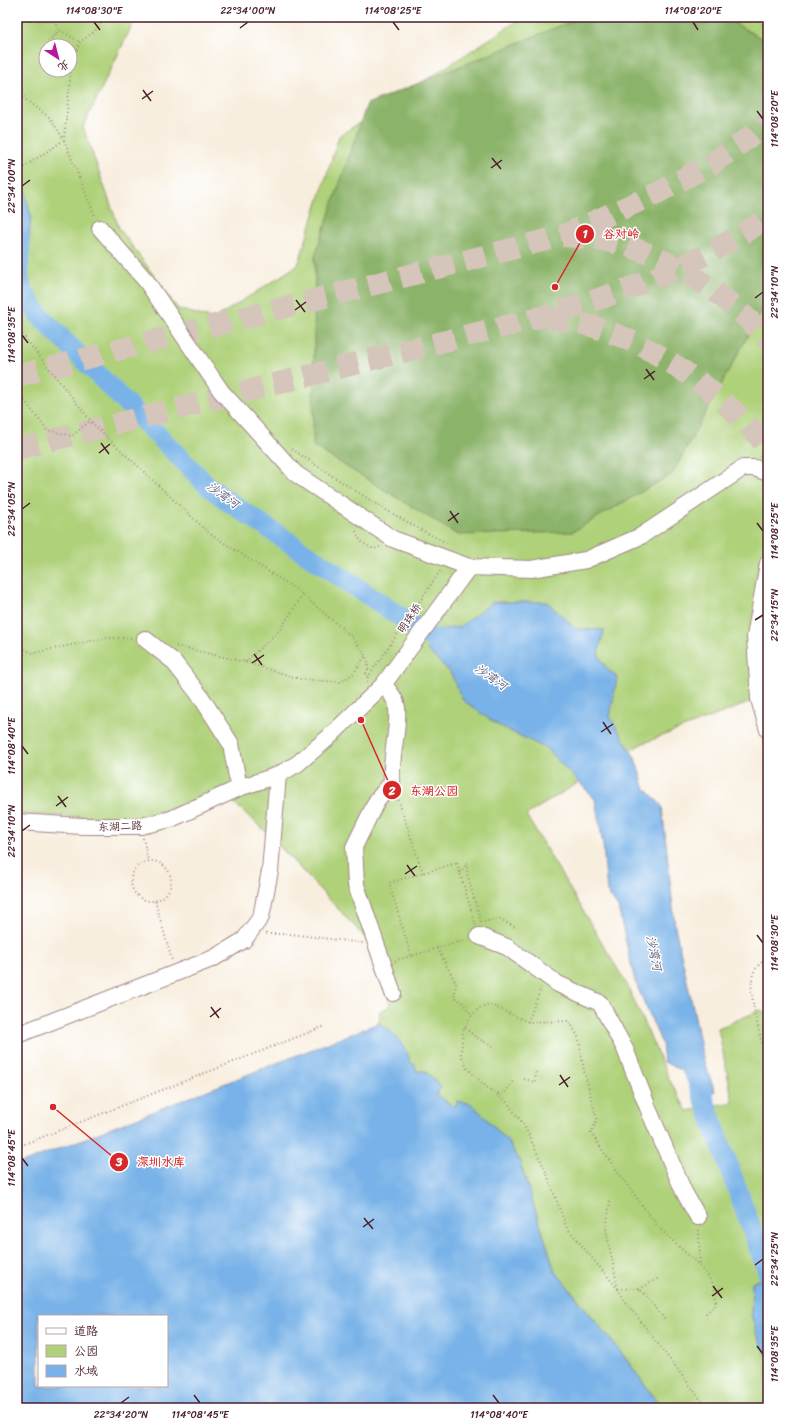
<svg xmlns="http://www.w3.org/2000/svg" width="785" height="1425" viewBox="0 0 785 1425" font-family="Sriracha,'LXGW WenKai TC',sans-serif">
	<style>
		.green { fill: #afd179; stroke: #7c7852; fill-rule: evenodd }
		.forest { fill: #8bb369; stroke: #6a694a }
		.water { fill: #78b2e8; stroke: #61688a; fill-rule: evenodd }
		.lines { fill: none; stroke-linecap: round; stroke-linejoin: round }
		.river { stroke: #78b2e8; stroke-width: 20 }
		.highway-tunnel { stroke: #d5c5ba; stroke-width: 22; stroke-dasharray: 22 11; stroke-linecap: butt }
		.minor-casing { stroke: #a18684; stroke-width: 18 }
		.path { stroke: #a18684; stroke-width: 2; stroke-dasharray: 1 3; stroke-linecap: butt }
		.minor { stroke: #fff; stroke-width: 16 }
		.ticks { fill: none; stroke: #4a1f2b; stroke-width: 1.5 }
		.labels { text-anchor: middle; stroke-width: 3; stroke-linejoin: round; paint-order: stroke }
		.street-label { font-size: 11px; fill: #4a1f2b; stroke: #fff }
		.water-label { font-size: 12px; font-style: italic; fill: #5c5a77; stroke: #fff }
		.leader { fill: none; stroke: #d62828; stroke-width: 1.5 }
		.callout-dot { fill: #d62828; stroke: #fff; stroke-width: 1.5 }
		.mark-label { font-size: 12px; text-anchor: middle; font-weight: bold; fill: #fff }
		.callout-label { font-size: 12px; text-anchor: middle; font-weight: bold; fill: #d62828; stroke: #fff; stroke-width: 3; stroke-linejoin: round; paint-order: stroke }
		.neatline { fill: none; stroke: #4a1f2b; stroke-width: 1.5 }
		.ticks-label { font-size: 10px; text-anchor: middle; fill: #4a1f2b }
	</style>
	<rect width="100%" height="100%" fill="#fff"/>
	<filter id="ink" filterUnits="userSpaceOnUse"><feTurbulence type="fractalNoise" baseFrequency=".025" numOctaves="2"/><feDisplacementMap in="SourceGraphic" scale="8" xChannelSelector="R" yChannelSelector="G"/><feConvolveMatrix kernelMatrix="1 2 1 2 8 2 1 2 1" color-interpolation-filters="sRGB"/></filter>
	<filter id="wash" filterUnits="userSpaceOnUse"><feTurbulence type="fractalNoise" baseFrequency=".012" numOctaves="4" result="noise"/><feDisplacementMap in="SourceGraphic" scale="16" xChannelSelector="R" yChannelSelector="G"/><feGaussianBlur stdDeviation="0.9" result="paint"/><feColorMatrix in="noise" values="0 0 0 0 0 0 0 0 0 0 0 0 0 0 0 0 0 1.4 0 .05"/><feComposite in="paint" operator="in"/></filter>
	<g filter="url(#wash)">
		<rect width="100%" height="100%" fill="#f8eede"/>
		<path class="green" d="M17,17h119l-53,110 36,101 59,81 36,10 84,-54 41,-129 180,-116 26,-3h205l18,9v675h-3l-1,-4 -123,47 -115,71 101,170 42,94 18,32 46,-9 -15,-74 43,-18 7,5v262l-15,5 4,53 11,23v50h-106l-40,-54 -67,-83 -36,-111 -12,-20 -35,-36 -17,3 -19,-12 5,-9 -25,-14 -18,-32 -19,-17 1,-12 8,-4 2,-3 -13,-34 -4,-24 -109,-116 -42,-38 -80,26 -21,1 -104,-5zM46,46h24v24h-24z"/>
		<path class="forest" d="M582,17h141l45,25v257l-96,175 -100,58 -114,3 -145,-89 2,-191 52,-151z"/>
		<path class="water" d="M17,159l14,57 -5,56 -9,-10z
			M493,602h54l29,27 28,1 -6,24 9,15 10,8 -7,40 25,41 9,29 18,19 13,121 19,85 9,47 12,32 -16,10 -17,-30 -18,-9 -2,-18 -27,-63 -17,-74 -11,-15 -4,-48 -8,-45 -48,-50 -51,-25 -33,-24 -13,-28 -23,-22 11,-20 21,-3z
			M379,1023c13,7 29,26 32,41h4l1,7h9l16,15 -5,9 19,12 3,-6 14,3 35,36 12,20 36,111 67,83 40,54h-645v-243zM39,1316h128v70h-128z
			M768,1277v80l-11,-22 -6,-21 1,-32z"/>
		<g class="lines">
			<path class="river" d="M17,226c6,17 1,33 2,50 1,14 12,27 20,39l170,172 23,17 224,150
				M694,1072l74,201"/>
		</g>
	</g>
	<g filter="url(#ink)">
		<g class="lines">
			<path class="highway-tunnel" d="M563,236c23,2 48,4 70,12 51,18 99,51 135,92
				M548,318c13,2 26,3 39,7 65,16 140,71 181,123
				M17,376l545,-140 95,-43 56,-30 42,-30 13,-12
				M17,449l524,-132c82,-24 156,-51 227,-100"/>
			<g class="minor-casing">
				<path id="minor" d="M100,228l47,54 74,109 75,83 97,65 76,28 62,2 55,-9 55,-24 102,-68h12l13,5
					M768,563l-13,74 4,62 9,31
					M145,639l28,22 28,36 30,47 8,44
					M383,685c6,6 13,13 14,23 2,23 -7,48 -5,74l-15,18 -23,47 2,38 37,108
					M17,822l65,4h59l30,-7 68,-31 39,-13 19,-11 31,-26 55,-53 86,-118
					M479,936l28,11 51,37 42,19 25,46 25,64 34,79 14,25
					M17,1035l197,-77 30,-18 17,-23 9,-46 8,-96"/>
			</g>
			<path class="path" d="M52,17l6,12 22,13
				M48,41l8,-6 2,-6
				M17,82l9,18 24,18 14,22 31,76
				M17,172l47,-32 8,-78 8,-20 14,-10 11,-15
				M17,328l77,97 115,108 88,57 55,47 11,14 5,11v8l-3,5 2,1
				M17,391l30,39 25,6 19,-16
				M292,449c51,34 101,68 157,95
				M760,457l8,-5
				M356,531c3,10 8,14 18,18l6,-2
				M765,550l3,-6
				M17,646l16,7 73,-15h27
				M176,646l69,16 55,17 24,2 17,1 13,-9 11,-17
				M245,662l34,-31 24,-36
				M367,682l1,-5 73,-107
				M397,796l26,77
				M143,838l5,22
				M131 881a20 20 0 1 1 40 0a20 20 0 1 1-40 0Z
				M457,863l22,73 -68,20 -22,-73z
				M460,873l7,-10v11l14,48 19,-3 15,8
				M155,901l17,59
				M266,934h24l73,9
				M437,948l19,35 -2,15 8,4 10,13
				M768,957c-4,4 -10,8 -13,13 -12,18 11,78 12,102 1,12 -2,25 1,37
				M395,961l16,-5
				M528,1022l13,-34
				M465,1028l12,10 18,9
				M524,1079l11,3 1,-12
				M498,1093l6,1 10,-14
				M17,1147l308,-121
				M610,1201l-4,29 12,58
				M699,1230l1,36 15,20 1,18 -12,11
				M700,1266l-41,-38 -43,-58 -25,-37 6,-13 -13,-49 -6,-35 -9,-15 -41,1 -39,-18 -10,4 -7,7 -9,16 -2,23 6,14 18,18 21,15 18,24 22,47 21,56 51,61 7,12 82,107
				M618,1289l20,-1 6,5 21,27
				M639,1289l20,-11
				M743,1406l2,2"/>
			<use href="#minor" class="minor"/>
		</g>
	</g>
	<path class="ticks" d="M94,22l6,8M393,22l6,8M693,22l5,8M240,28l8,-6M143,90l8,11M142,99l11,-8M757,111l6,8M492,158l9,11M491,168l11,-8M22,186l8,-6M755,298l8,-6M296,300l9,12M295,310l11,-8M22,335l6,8M646,369l8,11M644,379l11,-8M101,443l8,11M99,453l11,-9M22,509l8,-6M450,511l8,12M448,521l11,-8M757,523l6,8M755,620l8,-5M254,654l8,11M252,663l12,-8M603,722l8,12M601,732l12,-8M22,746l6,8M58,796l8,11M56,806l12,-9M22,831l8,-6M407,865l8,11M405,874l12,-8M757,935l6,8M211,1007l8,11M210,1017l11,-9M560,1075l8,12M559,1085l11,-8M22,1158l6,8M364,1218l9,11M363,1227l11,-8M755,1265l8,-6M713,1286l9,12M712,1296l11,-8M757,1346l6,8M194,1395l6,8M493,1395l6,8M121,1403l8,-6"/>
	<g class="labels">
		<g class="street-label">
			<text transform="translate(409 618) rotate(-56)" y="4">明珠桥</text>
			<text transform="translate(120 826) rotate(-2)" y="4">东湖二路</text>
		</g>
		<g class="water-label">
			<text transform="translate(223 495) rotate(36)" y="4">沙湾河</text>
			<text transform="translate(491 677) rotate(34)" y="4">沙湾河</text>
			<text transform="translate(654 953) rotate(78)" y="4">沙湾河</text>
		</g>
	</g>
	<path class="leader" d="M555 287L585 234M361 720L392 790M53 1107L119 1162"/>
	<g class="callout-dot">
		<circle cx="555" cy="287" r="4"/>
		<circle cx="361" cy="720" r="4"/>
		<circle cx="53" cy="1107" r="4"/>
		<circle cx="585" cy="234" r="10"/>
		<circle cx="392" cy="790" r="10"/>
		<circle cx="119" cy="1162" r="10"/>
	</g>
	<g class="mark-label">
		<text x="585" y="238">1</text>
		<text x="392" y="795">2</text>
		<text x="119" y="1166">3</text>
	</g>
	<g class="callout-label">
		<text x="621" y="238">谷对岭</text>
		<text x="434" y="795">东湖公园</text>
		<text x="161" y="1166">深圳水库</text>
	</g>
	<rect width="785" height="1425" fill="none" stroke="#fff" stroke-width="44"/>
	<rect x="38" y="1315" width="130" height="72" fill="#ffffff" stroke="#b7a5aa"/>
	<rect x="46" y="1328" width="20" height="6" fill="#ffffff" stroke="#b7a5aa"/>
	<text x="74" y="1335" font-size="12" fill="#4a1f2b">道路</text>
	<rect x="46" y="1345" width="20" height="12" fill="#afd179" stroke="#b7a5aa"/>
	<text x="74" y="1355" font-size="12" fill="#4a1f2b">公园</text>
	<rect x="46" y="1365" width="20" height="12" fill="#78b2e8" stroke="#b7a5aa"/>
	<text x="74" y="1375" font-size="12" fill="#4a1f2b">水域</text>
	<g transform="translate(58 58) rotate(144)"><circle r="19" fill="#ffffff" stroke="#b7a5aa"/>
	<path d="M0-3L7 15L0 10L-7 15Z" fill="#b5179e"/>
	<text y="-6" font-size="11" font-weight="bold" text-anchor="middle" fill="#4a1f2b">北</text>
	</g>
	<rect x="22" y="22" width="741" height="1381" class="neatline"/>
	<g class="ticks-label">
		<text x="94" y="14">114°08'30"E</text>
		<text x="248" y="14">22°34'00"N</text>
		<text x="393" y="14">114°08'25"E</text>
		<text x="693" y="14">114°08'20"E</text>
		<text transform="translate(774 119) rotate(-90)" y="4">114°08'20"E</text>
		<text transform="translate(11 186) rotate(-90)" y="4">22°34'00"N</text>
		<text transform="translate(774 292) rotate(-90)" y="4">22°34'10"N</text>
		<text transform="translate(11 335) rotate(-90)" y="4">114°08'35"E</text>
		<text transform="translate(11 509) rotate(-90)" y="4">22°34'05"N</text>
		<text transform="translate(774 531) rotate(-90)" y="4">114°08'25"E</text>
		<text transform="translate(774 615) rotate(-90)" y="4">22°34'15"N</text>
		<text transform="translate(11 746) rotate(-90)" y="4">114°08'40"E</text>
		<text transform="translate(11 831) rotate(-90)" y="4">22°34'10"N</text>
		<text transform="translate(774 943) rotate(-90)" y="4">114°08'30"E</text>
		<text transform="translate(11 1158) rotate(-90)" y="4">114°08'45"E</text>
		<text transform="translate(774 1259) rotate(-90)" y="4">22°34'25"N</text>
		<text transform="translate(774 1354) rotate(-90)" y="4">114°08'35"E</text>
		<text x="121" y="1418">22°34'20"N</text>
		<text x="200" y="1418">114°08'45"E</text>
		<text x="499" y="1418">114°08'40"E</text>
	</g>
</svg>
